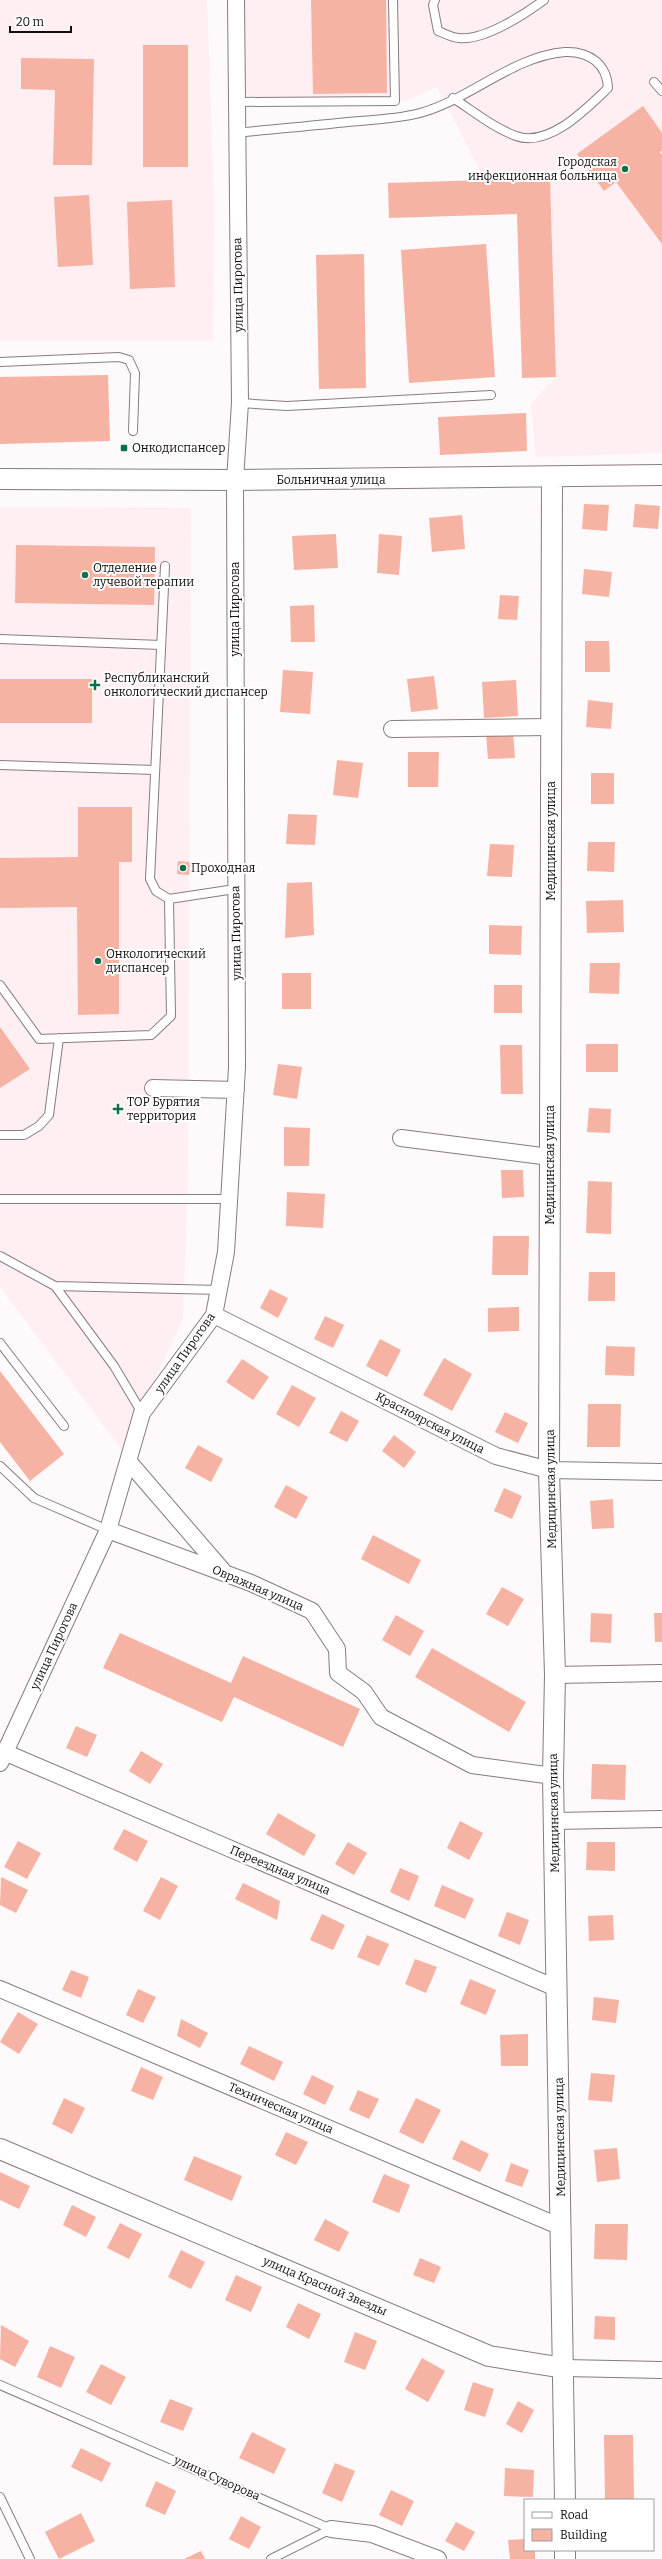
<svg xmlns="http://www.w3.org/2000/svg" width="662" height="2559" viewBox="0 0 662 2559" font-family="Bitter,serif">
	<style>
		.built { fill: #ffeef2 }
		.building { fill: #f6b3a3 }
		.lines { fill: none; stroke-linecap: round; stroke-linejoin: round }
		.service-casing { stroke: #877c7e; stroke-width: 10 }
		.minor-casing { stroke: #877c7e; stroke-width: 18 }
		.tertiary-casing { stroke: #877c7e; stroke-width: 22 }
		.service { stroke: #fff; stroke-width: 8 }
		.minor { stroke: #fff; stroke-width: 16 }
		.tertiary { stroke: #fff; stroke-width: 20 }
		.poi-dot { fill: #0c7148; stroke: #fff; stroke-width: 1.5 }
		.labels { text-anchor: middle; stroke-width: 4; stroke-linejoin: round; paint-order: stroke }
		.poi-label { font-size: 12px; fill: #110d0e; stroke: #fff; text-anchor: start }
		.street-label { font-size: 12px; fill: #110d0e; stroke: #fff }
	</style>
	<rect width="100%" height="100%" fill="#fef9fa"/>
	<path class="built" d="M0,0h207l7,206 -1,135h-213z
		M241,0h421v453l-126,4 -5,-53 25,-27 -6,-198 -65,1 -48,-93 -32,14 -120,4 -44,-12z
		M0,507l191,1 -3,655 -5,156 -61,131 -122,-163z"/>
	<path class="building" d="M311,0h75l1,93 -74,1z
		M143,45h45v122h-45z
		M21,58l73,1 -2,106h-39l2,-75 -34,-1z
		M643,106l19,27v18l-2,1 2,3v89l-46,-62 -12,9 -27,-37z
		M550,178l6,199 -34,1 -5,-164 -128,4 -1,-35z
		M89,195l4,70 -35,2 -4,-70z
		M172,200l3,87 -45,2 -3,-87z
		M486,244l9,133 -86,6 -8,-133z
		M364,254l2,134 -47,1 -3,-134z
		M108,375l2,66 -110,3v-67z
		M526,413l1,38 -87,4 -2,-38z
		M584,504l25,1 -2,26 -25,-2z
		M635,504l25,2 -2,23 -25,-2z
		M462,515l3,34 -33,3 -3,-34z
		M336,534l2,34 -44,2 -2,-34z
		M379,534l23,2 -3,39 -22,-2z
		M16,545l139,2 -1,58 -139,-2z
		M584,569l28,3 -3,25 -27,-3z
		M500,595l19,1 -2,24 -19,-1z
		M314,605l1,37h-24l-1,-36z
		M585,641h24l1,31h-25z
		M283,670l30,2 -3,42 -30,-2z
		M434,676l4,33 -27,3 -4,-33z
		M0,679h92v44h-92z
		M516,680l2,36 -34,2 -2,-36z
		M588,700l25,3 -2,26 -25,-2z
		M513,732l2,26 -27,1 -2,-25z
		M408,752h31l-1,35h-30z
		M337,760l26,3 -5,35 -25,-3z
		M591,773h23v31h-23z
		M78,807h54v55h-13v152l-41,1 -1,-108 -77,1v-50l78,-1z
		M288,814l29,1 -2,30 -29,-1z
		M588,842h27l-1,30 -27,-1z
		M490,844l24,1 -2,32 -25,-1z
		M178,861l12,1 -1,13 -12,-1z
		M312,882l2,53 -29,3 2,-55z
		M623,900l1,32 -37,1 -1,-32z
		M489,925l33,1 -1,29 -32,-1z
		M590,963h30l-1,31 -30,-1z
		M282,973h29v36h-29z
		M494,985h28v28h-28z
		M0,1027l30,42 -30,19z
		M586,1044h32v28h-32z
		M500,1045h22l1,49h-22z
		M278,1064l24,3 -5,32 -24,-4z
		M589,1108l22,1 -1,24 -23,-1z
		M284,1127l26,1 -1,38h-25z
		M501,1170h22l1,27 -22,1z
		M588,1181l24,1 -1,52 -25,-1z
		M287,1192l38,2 -2,34 -37,-2z
		M493,1236h36l-1,39h-36z
		M589,1272h26v29h-27z
		M270,1289l18,9 -10,20 -18,-10z
		M519,1307v24l-31,1v-24z
		M325,1316l19,9 -11,23 -19,-9z
		M380,1339l21,11 -14,27 -21,-11z
		M606,1346l29,1 -1,29 -29,-1z
		M444,1358l28,16 -20,37 -29,-16z
		M242,1359l27,18 -16,23 -27,-18z
		M0,1371l64,83 -34,27 -30,-39z
		M292,1385l24,13 -17,29 -23,-13z
		M588,1404h33l-1,43h-33z
		M341,1411l18,10 -12,21 -18,-9z
		M505,1412l23,11 -10,20 -23,-11z
		M394,1435l22,17 -12,16 -22,-17z
		M198,1445l25,14 -12,23 -26,-14z
		M286,1485l22,12 -12,22 -22,-12z
		M504,1488l18,8 -10,23 -18,-8z
		M613,1499l1,29 -22,1 -2,-28z
		M373,1535l48,25 -12,24 -48,-25z
		M502,1587l22,12 -16,27 -22,-12z
		M591,1613l21,1 -1,29 -21,-1z
		M654,1613h8v29h-7z
		M396,1615l28,16 -14,25 -28,-16z
		M120,1633l111,50 12,-27 117,53 -17,38 -109,-50 -12,25 -119,-54z
		M432,1648l94,54 -17,30 -94,-55z
		M76,1726l21,9 -10,22 -21,-9z
		M141,1751l22,13 -13,20 -21,-13z
		M592,1764l34,1 -1,35 -34,-1z
		M278,1813l38,22 -12,21 -38,-22z
		M460,1821l23,12 -14,27 -22,-12z
		M124,1829l24,12 -11,21 -24,-13z
		M18,1841l23,12 -14,26 -23,-12z
		M348,1842l19,11 -13,22 -19,-11z
		M587,1842h28v29l-29,-1z
		M400,1868l19,8 -10,25 -19,-9z
		M1,1877l27,13 -12,23 -16,-8z
		M161,1877l17,9 -18,34 -17,-9z
		M243,1883l37,18 -3,19 -42,-21z
		M442,1885l32,14 -9,20 -31,-13z
		M507,1912l22,8 -9,25 -22,-9z
		M322,1914l23,11 -12,25 -23,-10z
		M613,1915l1,25 -25,1 -1,-25z
		M367,1935l22,9 -10,22 -22,-9z
		M415,1959l22,8 -11,26 -21,-9z
		M71,1970l18,7 -8,21 -19,-8z
		M470,1979l26,11 -10,25 -26,-11z
		M138,1989l18,8 -13,26 -17,-8z
		M594,1997l25,3 -3,23 -24,-3z
		M18,2012l20,12 -19,30 -19,-12z
		M181,2019l27,14 -8,15 -23,-12z
		M528,2034v32h-27l-1,-31z
		M249,2046l34,16 -9,19 -34,-17z
		M141,2067l22,10 -10,23 -22,-9z
		M591,2073l24,2 -3,27 -24,-2z
		M312,2075l22,11 -9,19 -22,-11z
		M358,2090l21,9 -10,20 -20,-9z
		M64,2098l21,10 -13,26 -20,-10z
		M416,2098l25,12 -18,34 -24,-12z
		M286,2132l22,10 -12,23 -21,-10z
		M461,2140l28,14 -9,18 -28,-13z
		M617,2148l3,31 -23,3 -3,-32z
		M194,2156l48,20 -10,25 -48,-21z
		M511,2163l18,7 -7,17 -17,-6z
		M0,2172l30,14 -11,23 -19,-9z
		M384,2174l26,11 -11,28 -27,-11z
		M72,2205l24,12 -10,20 -23,-12z
		M325,2219l24,13 -10,20 -25,-12z
		M120,2223l22,11 -13,25 -22,-11z
		M595,2224h33l-1,36 -33,-1z
		M181,2250l24,12 -14,27 -23,-12z
		M420,2258l21,9 -7,16 -21,-8z
		M236,2275l26,12 -11,25 -26,-12z
		M298,2303l23,11 -12,25 -23,-12z
		M595,2316l20,1v23l-21,-1z
		M1,2325l28,16 -14,26 -15,-8z
		M355,2332l22,9 -12,29 -21,-8z
		M50,2346l25,11 -14,31 -24,-11z
		M422,2358l23,13 -17,31 -23,-13z
		M101,2364l25,13 -15,28 -25,-13z
		M473,2382l21,7 -9,28 -21,-7z
		M170,2399l23,9 -10,23 -23,-9z
		M518,2401l16,9 -12,23 -16,-9z
		M252,2432l34,17 -12,25 -35,-16z
		M604,2435h29l1,65h-29z
		M81,2448l30,15 -9,19 -31,-15z
		M335,2463l20,8 -13,31 -20,-9z
		M505,2468l29,2 -1,27 -29,-1z
		M156,2481l20,10 -11,24 -20,-9z
		M391,2490l23,11 -12,25 -23,-11z
		M81,2513l14,28 -36,18 -14,-27z
		M241,2516l20,11 -12,22 -20,-10z
		M456,2522l19,10 -11,19 -19,-10z
		M525,2539v11h10v9h-25l-2,-19z
		M201,2551l4,8h-21z"/>
	<g class="lines">
		<g class="service-casing">
			<path id="service" d="M435,0l-2,5 5,26c6,2 14,7 21,7 25,3 66,-24 85,-38
				M654,82l8,9
				M236,102l159,-1 -2,-101
				M236,133c37,-4 75,-7 112,-11 24,-2 49,-3 72,-9 49,-13 93,-57 145,-61 24,-1 42,12 43,36 -21,20 -59,60 -92,48 -22,-8 -43,-25 -63,-38
				M0,362l119,-5 10,3 6,13 -2,58
				M240,403l47,3 204,-11
				M165,566l-15,313 6,12 13,8 66,-10
				M0,639l161,6
				M0,765l155,5
				M0,985l39,54 112,-4 20,-19 -2,-117
				M0,1135h24l15,-9 10,-11 10,-77
				M0,1199h230
				M0,1256l55,30 164,4
				M55,1286l59,80 28,47
				M0,1343l64,83
				M0,1466l34,32 74,32
				M0,2385l331,144
				M0,2497l30,62
				M271,2559l60,-30"/>
		</g>
		<g class="minor-casing">
			<path id="minor" d="M392,729l159,-2
				M153,1088l83,2
				M401,1138l149,19
				M214,1315l282,141 53,14 113,2
				M129,1462l94,109
				M108,1530l143,53 61,28 25,38 1,24 26,19 17,25 91,48 81,11
				M555,1675l107,-2
				M4,1752l552,236
				M0,1763l108,-233 34,-117 72,-98 12,-63 11,-185 -2,-587 5,-77 -4,-403
				M554,1821l108,-2
				M0,1989l561,238
				M564,2368l98,2
				M331,2529l41,5 66,25"/>
		</g>
		<g class="tertiary-casing">
			<path id="tertiary" d="M552,478l-3,992 6,205 -2,101 12,724
				M0,479l235,1 427,-5
				M0,2149l489,207 75,12
				M565,2550v9"/>
		</g>
		<use href="#service" class="service"/>
		<use href="#minor" class="minor"/>
		<use href="#tertiary" class="tertiary"/>
	</g>
	<g class="poi-dot">
		<circle cx="625" cy="169" r="4"/>
		<rect x="120" y="444" width="8" height="8" rx="2"/>
		<circle cx="85" cy="575" r="4"/>
		<path d="M93 679h4v4h4v4h-4v4h-4v-4h-4v-4h4z"/>
		<circle cx="183" cy="868" r="4"/>
		<circle cx="98" cy="961" r="4"/>
		<path d="M116 1103h4v4h4v4h-4v4h-4v-4h-4v-4h4z"/>
	</g>
	<g class="labels">
		<g class="poi-label">
			<text x="617" y="166" text-anchor="end">Городская<tspan x="617" dy="14">инфекционная больница</tspan></text>
			<text x="132" y="452">Онкодиспансер</text>
			<text x="93" y="572">Отделение<tspan x="93" dy="14">лучевой терапии</tspan></text>
			<text x="104" y="682">Республиканский<tspan x="104" dy="14">онкологический диспансер</tspan></text>
			<text x="191" y="872">Проходная</text>
			<text x="106" y="958">Онкологический<tspan x="106" dy="14">диспансер</tspan></text>
			<text x="127" y="1106">ТОР Бурятия<tspan x="127" dy="14">территория</tspan></text>
		</g>
		<g class="street-label">
			<text transform="translate(238 285) rotate(-91)" y="4">улица Пирогова</text>
			<text x="331" y="484">Больничная улица</text>
			<text transform="translate(235 609) rotate(-90)" y="4">улица Пирогова</text>
			<text transform="translate(551 841) rotate(-90)" y="4">Медицинская улица</text>
			<text transform="translate(236 933) rotate(-91)" y="4">улица Пирогова</text>
			<text transform="translate(550 1165) rotate(-90)" y="4">Медицинская улица</text>
			<text transform="translate(185 1353) rotate(-55)" y="4">улица Пирогова</text>
			<text transform="translate(430 1423) rotate(27)" y="4">Красноярская улица</text>
			<text transform="translate(551 1489) rotate(-91)" y="4">Медицинская улица</text>
			<text transform="translate(258 1588) rotate(23)" y="4">Овражная улица</text>
			<text transform="translate(54 1646) rotate(-65)" y="4">улица Пирогова</text>
			<text transform="translate(554 1813) rotate(-91)" y="4">Медицинская улица</text>
			<text transform="translate(280 1870) rotate(23)" y="4">Переездная улица</text>
			<text transform="translate(281 2108) rotate(23)" y="4">Техническая улица</text>
			<text transform="translate(560 2137) rotate(-91)" y="4">Медицинская улица</text>
			<text transform="translate(325 2286) rotate(23)" y="4">улица Красной Звезды</text>
			<text transform="translate(217 2478) rotate(24)" y="4">улица Суворова</text>
		</g>
	</g>
	<rect x="524" y="2499" width="130" height="52" fill="#ffffff" stroke="#a09e9f"/>
	<rect x="532" y="2512" width="20" height="6" fill="#ffffff" stroke="#a09e9f"/>
	<text x="560" y="2519" font-size="12" fill="#110d0e">Road</text>
	<rect x="532" y="2529" width="20" height="12" fill="#f6b3a3" stroke="#a09e9f"/>
	<text x="560" y="2539" font-size="12" fill="#110d0e">Building</text>
	<path d="M10 26v6h61v-6" fill="none" stroke="#110d0e" stroke-width="2"/>
	<text x="16" y="26" font-size="12" fill="#110d0e" stroke="#ffffff" stroke-width="3" paint-order="stroke">20 m</text>
</svg>
